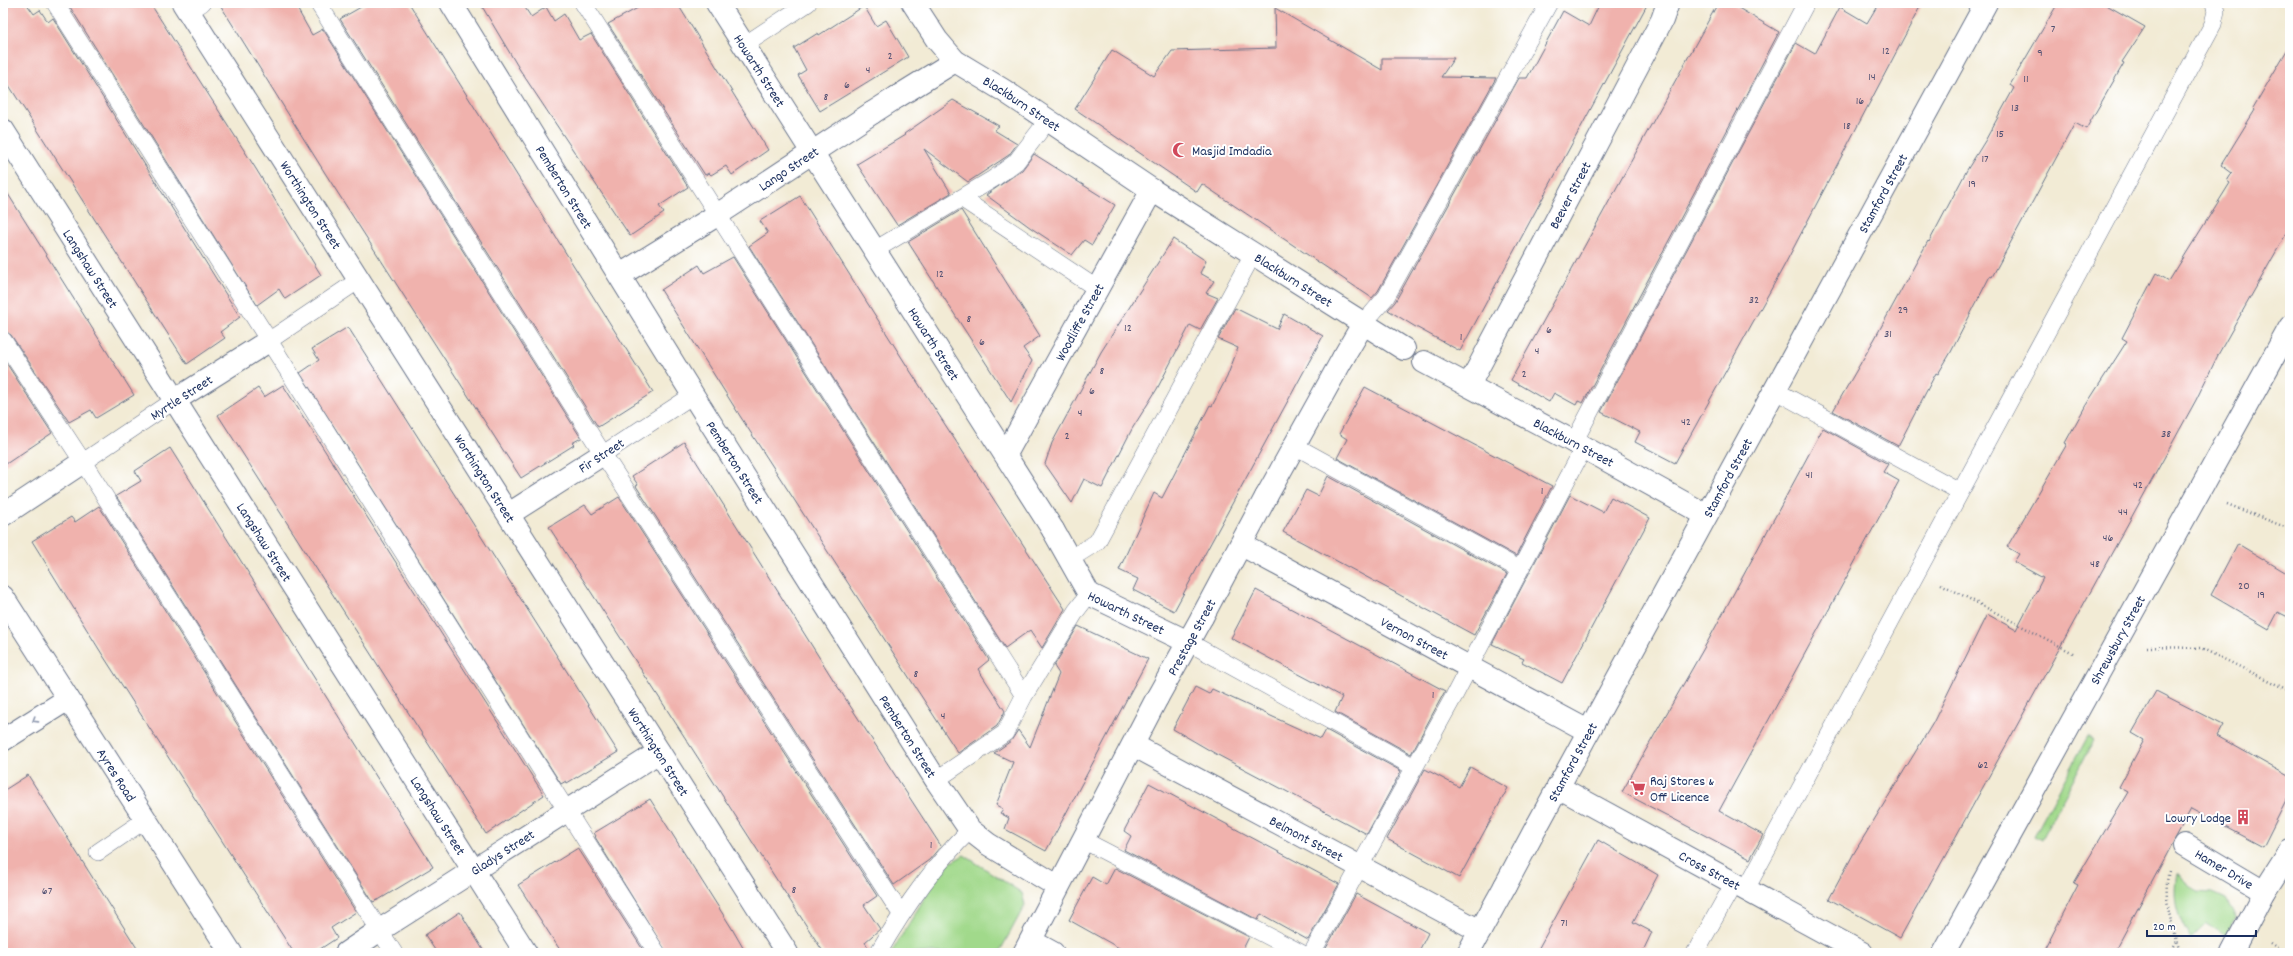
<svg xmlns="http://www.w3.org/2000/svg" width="2293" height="956" viewBox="0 0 2293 956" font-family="Dekko,sans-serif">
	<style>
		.green { fill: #a1d98b; stroke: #5e8474 }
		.building { fill: #f0b2ad }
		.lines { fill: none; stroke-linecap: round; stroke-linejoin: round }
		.service-casing { stroke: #667188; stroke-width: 18 }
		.pedestrian-casing { stroke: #667188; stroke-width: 24 }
		.minor-casing { stroke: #667188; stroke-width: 24 }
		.tertiary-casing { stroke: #667188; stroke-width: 24 }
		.path { stroke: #667188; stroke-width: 2.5; stroke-dasharray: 1 3; stroke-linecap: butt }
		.service { stroke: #fff; stroke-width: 17 }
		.pedestrian { stroke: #fff; stroke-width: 22 }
		.minor { stroke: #fff; stroke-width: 22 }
		.tertiary { stroke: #fff; stroke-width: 22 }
		.oneway { stroke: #8d97ae }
		.labels { text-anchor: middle; stroke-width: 4; stroke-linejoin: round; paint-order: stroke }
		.number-label { font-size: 12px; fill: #505072 }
		.street-label { font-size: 14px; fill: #1b2f5e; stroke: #fff }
		.poi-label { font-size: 14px; fill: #1b2f5e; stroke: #fff; text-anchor: start }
	</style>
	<rect width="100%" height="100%" fill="#fff"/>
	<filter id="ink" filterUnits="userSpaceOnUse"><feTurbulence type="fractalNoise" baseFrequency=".025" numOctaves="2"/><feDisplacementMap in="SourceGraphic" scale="8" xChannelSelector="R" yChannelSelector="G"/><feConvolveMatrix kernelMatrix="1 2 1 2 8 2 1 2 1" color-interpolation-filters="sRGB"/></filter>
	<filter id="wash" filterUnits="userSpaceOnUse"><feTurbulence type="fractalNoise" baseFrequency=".012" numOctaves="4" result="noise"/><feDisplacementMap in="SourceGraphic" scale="16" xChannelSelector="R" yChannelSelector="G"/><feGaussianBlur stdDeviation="0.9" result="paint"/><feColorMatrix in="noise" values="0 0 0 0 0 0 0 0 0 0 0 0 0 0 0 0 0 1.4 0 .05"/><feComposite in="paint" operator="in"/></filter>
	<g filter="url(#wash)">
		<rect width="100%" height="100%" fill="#f2ebd5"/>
		<path class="green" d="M2088,736l6,4 -53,100 -7,-4z
			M964,855l58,38 3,12 -26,48h-108l53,-87z
			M2177,873l21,19 14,1 13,6 11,19 -9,17 -20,-12 -16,16c-14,-24 -19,-39 -14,-66z"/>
		<g id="blocks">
			<path class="building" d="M3,3h23l8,11 6,-4 8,12 5,-4 187,299 -20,15 5,6 -38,26 -184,-288z
				M76,3h74l106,166 65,106 -36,24 -6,-10 -22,16 -187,-298z
				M219,3h75l18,32 11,-6 258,409 -9,5 2,2 -53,33 -196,-305z
				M368,3h41l244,389 -55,35 -258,-408z
				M480,3h42l9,14 15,-10 8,14 10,-7 15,26 12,-6 97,153 -29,19 5,7 -34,23 -110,-166z
				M647,3h30l91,147 -36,25 -6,-9 -15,9 -2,-2 -4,2 -97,-151z
				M1600,3h48l-188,348 -46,-25 -26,-16 7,-8 124,-224h8l36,-67 26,15z
				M1718,3h12l49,29 -196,371 -5,-2 -2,4 -22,-12 -5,9 -38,-22z
				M1879,3h43l-138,263 -109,197 -40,-21 5,-10 -39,-20 195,-369 19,11 25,-47 27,16z
				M2058,3h45l42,24 -23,35 2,1 -38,66 -11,-6 -83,154 -2,-1 -39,76 -13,22 -2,-1 -38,73 -65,-35 41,-71 54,-99 1,1 38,-72 18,-29 29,-53 -4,-3z
				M864,6l12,20 10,-6 22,37 -88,54 -22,-36 8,-5 -12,-22 24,-15 1,2z
				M1275,8l107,62v-12h72l-13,19 55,1 -118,213 -6,7 -170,-114 -5,8 -122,-83 37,-59 42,26 18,-25 104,-3z
				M2290,45v182l-71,126 -23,47 -296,538 -71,-39 25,-46 79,-130 54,-109 29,16 27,-52 -29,-16 5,-8 -12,-7 60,-103 -2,-1 21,-38 41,-64 -5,-3 34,-65 13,8 61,-98 -3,-2 5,-8 -11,-8 34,-55 -2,-2z
				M953,100l46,26 -5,4 23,14 -8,11 -41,27 -44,-33 27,44 -54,32 -40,-61 48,-29 -1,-1z
				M1034,154l81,51 -23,40 -8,-5 -12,15 -41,-27 -45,-33 36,-25z
				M3,186l131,209 -38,23 -5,-8 -22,12 -58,-87 -8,-5z
				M800,196l107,170 158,243 -23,39 -12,-18 -25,18 -256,-402 19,-13 -8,-12z
				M961,210l79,126 -17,12 9,13 -21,41 -103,-160z
				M1173,239l33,22 -6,12 14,8 -8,12 12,5 -18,32 -10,-5 -33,64 -25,40 -30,59 -18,-9 -12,24 -27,-39 7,-21 49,-91z
				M733,257l256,403 -11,9 27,42 -8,15 -39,27 -218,-337 -79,-126 38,-25 5,8z
				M1235,308l42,21 7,-15 39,22 -149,275 -41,-21 5,-11 -19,-9 35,-77 8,5 48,-93 2,1 15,-29 11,-29 -20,-9z
				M348,327l270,425 -51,31 -1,-2 -5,3 -261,-411 19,-13 -7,-11z
				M3,358l49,75 -49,33z
				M283,385l261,410 -58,39 -268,-419 40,-27 6,9z
				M1365,387l187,99 -36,70 -179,-98 10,-19 -8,-5z
				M1823,428l65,36 -5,8 16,9 -180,330 44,24 -13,24 -128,-67 86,-151z
				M684,442l150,239 107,165 -12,14 -35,25 -258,-399 2,-1 -6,-9z
				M170,448l263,419 -53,32 -7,3 -257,-406 25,-15 -6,-10z
				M1328,476l179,98 -33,61 -191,-103 23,-42 12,6z
				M1570,495l33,17 8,-15 39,21 -88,165 -40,-21 2,-3 -32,-15z
				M619,497l258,399 -13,9 16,24 -15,13 4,7 -1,4h-44l-275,-426 36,-22 7,9z
				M99,506l257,406 -25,16 6,10 -23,15h-20l-192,-299 -70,-113 39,-24 4,5z
				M2238,544l52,31v43l-12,-6 -9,17 -58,-34z
				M1256,590l189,101 -34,63 -76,-42 7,-15 -111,-59z
				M1078,626l70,33 -102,192 -41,-22 4,-11 -9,-5 3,-4 -7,-4 17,-43 -19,-9 17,-12 7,-11 12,17 29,-73 -5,-8z
				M1195,687l14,7 3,-5 109,50 5,-9 75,41 -34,63 -151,-80 -43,-25z
				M2156,691l67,34 -6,11 73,41v16l-27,54 -72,-38 -77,144h-71l35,-68 -4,-2 54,-91 -9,-5 25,-47 -12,-7z
				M1470,767l38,21 -49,90 -72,-39 38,-70 34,18z
				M28,775l112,178h-137v-162z
				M1149,783l190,101 -31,56 -47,-26 -3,6 -134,-70 7,-14 -7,-5z
				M650,799l81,128 15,26h-79l-72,-116 1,-1 -2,-3z
				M1598,840l60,35 -25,47 19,10 -10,21h-106z
				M578,848l67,105h-83l-44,-68z
				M1115,868l134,69 -8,16h-113l-59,-33 23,-43 14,8z
				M1356,894l72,39 -10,20h-88l-5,-3z
				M460,912l25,41h-48l-12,-18z"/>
		</g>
	</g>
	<g filter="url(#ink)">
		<use href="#blocks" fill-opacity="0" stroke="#667188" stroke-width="1"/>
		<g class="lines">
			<g class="service-casing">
				<path id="service" d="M55,3c199,318 399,635 602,950
					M318,3l285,451 298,460
					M583,3l441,693
					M188,12l14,-9
					M743,46l65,-43
					M961,198l138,92
					M875,250l118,-71 23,-17 32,-42
					M1363,324l23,-27 163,-294
					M3,340l80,122 311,491
					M267,342l92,-62
					M1774,390l185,101
					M1574,442l232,-439
					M1295,446l224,123
					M603,454l90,-59
					M83,462l92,-62
					M1070,559l27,-17 156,-288
					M1188,642l226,125
					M936,780l69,-47 19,-37 52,-85 13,-17
					M1083,840l218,113
					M98,852l47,-32
					M1746,889l467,-865 3,-13 -2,-8
					M878,953c26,-45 55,-87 92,-123
					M1312,953l142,-257 130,-249
					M1695,953l39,-70"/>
			</g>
			<g class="pedestrian-casing">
				<g id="pedestrian">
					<path d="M872,113l25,-16"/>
					<path d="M717,215l43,-28"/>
					<path d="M175,400l92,-58"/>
					<path d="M1574,442l132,73"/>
					<path d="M1266,497l77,-139"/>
					<path d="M509,514l94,-60"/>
					<path d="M3,515l80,-53"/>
					<path id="s1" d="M1053,530l36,64 99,48"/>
					<path d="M1157,698l45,-81"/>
					<path d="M1505,886l32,-60"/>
					<path d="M346,953l34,-23"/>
				</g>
			</g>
			<g class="minor-casing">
				<g id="minor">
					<path id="s2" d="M183,3l604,950"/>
					<path id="s3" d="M451,3l242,392 243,385 34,50 18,14 69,42"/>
					<path id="s4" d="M717,3l336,527"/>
					<path id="s5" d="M913,3l24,37 18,21 48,29 149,100 252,159"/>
					<path d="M897,97l58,-36"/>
					<path id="s6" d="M3,130l523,823"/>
					<path id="s7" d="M760,187l112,-74"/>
					<path d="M620,275l97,-60"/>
					<path d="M1343,358l20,-34"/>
					<path d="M1424,362l150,80"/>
					<path id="s8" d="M1469,385l193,-365 6,-17"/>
					<path id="s9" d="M1006,454l146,-264"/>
					<path id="s10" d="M1242,545l346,186"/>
					<path d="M1202,617l64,-120"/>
					<path d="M3,740l65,-41"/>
					<path id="s11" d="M1133,745l347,186"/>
					<path id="s12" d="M1558,787l304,166"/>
					<path id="s13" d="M1537,826l449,-823"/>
					<path id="s14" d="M2185,845l79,47"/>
					<path id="s15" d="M380,930l279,-178"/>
					<path d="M1031,941l22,12"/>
					<path d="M1024,953l133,-255"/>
					<path d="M1468,953l37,-67"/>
					<path id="s16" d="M1944,953l346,-626"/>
					<path d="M2232,953l32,-61 26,-41"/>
				</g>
			</g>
			<g class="tertiary-casing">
				<g id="tertiary">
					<path id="s17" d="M3,597l228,356"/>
				</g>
			</g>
			<path class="path" d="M2227,504l63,25
				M1941,584l134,70
				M2147,647l54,1 89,43
				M2169,871c-7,26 3,58 13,82
				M2270,944l13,9
				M2170,953l7,-12"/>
			<use href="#service" class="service"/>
			<use href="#pedestrian" class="pedestrian"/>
			<use href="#minor" class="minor"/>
			<use href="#tertiary" class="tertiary"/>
		</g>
		<defs><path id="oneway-chevron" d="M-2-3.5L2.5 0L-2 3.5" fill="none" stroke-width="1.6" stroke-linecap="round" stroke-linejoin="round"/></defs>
		<use class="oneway" href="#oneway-chevron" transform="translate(35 720) rotate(148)"/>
	</g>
	<defs>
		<g id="mosque-bare" transform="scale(1.2)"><path d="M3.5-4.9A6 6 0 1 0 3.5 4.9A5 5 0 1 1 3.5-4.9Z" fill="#d1495b" stroke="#fff" stroke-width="2.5" paint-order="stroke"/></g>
		<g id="supermarket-bare" transform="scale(1.2)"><path d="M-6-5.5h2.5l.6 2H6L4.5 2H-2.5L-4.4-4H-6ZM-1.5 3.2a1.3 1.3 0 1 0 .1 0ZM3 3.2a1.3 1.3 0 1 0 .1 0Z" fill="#d1495b" stroke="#fff" stroke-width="2.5" paint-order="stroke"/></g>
		<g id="building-bare" transform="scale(1.2)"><path d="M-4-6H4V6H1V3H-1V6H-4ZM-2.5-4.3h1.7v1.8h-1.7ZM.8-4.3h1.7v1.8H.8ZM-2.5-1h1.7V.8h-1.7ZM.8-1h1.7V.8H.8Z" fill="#d1495b" stroke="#fff" stroke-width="2.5" paint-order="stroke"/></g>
	</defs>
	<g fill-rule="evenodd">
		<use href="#mosque-bare" x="1180" y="150"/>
		<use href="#supermarket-bare" x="1638" y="788"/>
		<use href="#building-bare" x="2243" y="817"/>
	</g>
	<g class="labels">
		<g class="number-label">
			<text x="2053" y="32">7</text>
			<text x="1886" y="54">12</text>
			<text x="2040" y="56">9</text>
			<text x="890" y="59">2</text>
			<text x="868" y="73">4</text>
			<text x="1872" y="80">14</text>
			<text x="2026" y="82">11</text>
			<text x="847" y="88">6</text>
			<text x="826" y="100">8</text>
			<text x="1860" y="104">16</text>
			<text x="2015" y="111">13</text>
			<text x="1847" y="129">18</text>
			<text x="2000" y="137">15</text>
			<text x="1985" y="162">17</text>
			<text x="1972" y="187">19</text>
			<text x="940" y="277">12</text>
			<text x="1754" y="303">32</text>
			<text x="1903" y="313">29</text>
			<text x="969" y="322">8</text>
			<text x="1128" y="331">12</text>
			<text x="1549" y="333">6</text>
			<text x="1888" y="337">31</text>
			<text x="1461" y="340">1</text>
			<text x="982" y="345">6</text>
			<text x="1537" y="354">4</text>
			<text x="1102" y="374">8</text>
			<text x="1524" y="377">2</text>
			<text x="1092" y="394">6</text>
			<text x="1080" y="416">4</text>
			<text x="1686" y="425">42</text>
			<text x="2166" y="437">38</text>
			<text x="1067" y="439">2</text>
			<text x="1809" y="478">41</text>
			<text x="2138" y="488">42</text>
			<text x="1542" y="494">1</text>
			<text x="2123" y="515">44</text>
			<text x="2108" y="541">46</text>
			<text x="2095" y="567">48</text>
			<text x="2244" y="589">20</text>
			<text x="2261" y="598">19</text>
			<text x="916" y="677">8</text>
			<text x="1433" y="698">1</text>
			<text x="943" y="719">4</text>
			<text x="1983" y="768">62</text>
			<text x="931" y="848">1</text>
			<text x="794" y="893">8</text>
			<text x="47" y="894">67</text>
			<text x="1564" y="926">71</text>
		</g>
		<g class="street-label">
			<text dy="5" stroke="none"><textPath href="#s4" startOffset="80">Howarth Street</textPath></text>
			<text dy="5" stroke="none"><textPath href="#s5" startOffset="151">Blackburn Street</textPath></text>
			<text dy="5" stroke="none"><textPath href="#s7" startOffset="34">Lango Street</textPath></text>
			<text dy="5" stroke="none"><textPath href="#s3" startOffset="216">Pemberton Street</textPath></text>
			<text dy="5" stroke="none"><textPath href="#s13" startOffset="721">Stamford Street</textPath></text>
			<text dy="5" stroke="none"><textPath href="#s8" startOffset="215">Beever Street</textPath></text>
			<text dy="5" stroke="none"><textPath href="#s2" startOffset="239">Worthington Street</textPath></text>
			<text dy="5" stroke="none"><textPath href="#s6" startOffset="164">Langshaw Street</textPath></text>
			<text dy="5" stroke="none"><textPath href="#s5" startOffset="475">Blackburn Street</textPath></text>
			<text dy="5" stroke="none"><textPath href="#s9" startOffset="151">Woodliffe Street</textPath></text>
			<text dy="5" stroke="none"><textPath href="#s4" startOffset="404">Howarth Street</textPath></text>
			<text transform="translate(181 397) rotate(-33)" y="5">Myrtle Street</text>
			<text transform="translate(1574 442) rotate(28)" y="5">Blackburn Street</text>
			<text transform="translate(601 455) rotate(-33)" y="5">Fir Street</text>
			<text dy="5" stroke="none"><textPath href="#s3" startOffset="540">Pemberton Street</textPath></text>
			<text dy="5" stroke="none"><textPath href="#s2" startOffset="563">Worthington Street</textPath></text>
			<text dy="5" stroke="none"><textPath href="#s13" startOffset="397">Stamford Street</textPath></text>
			<text dy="5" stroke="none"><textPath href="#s6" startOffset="488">Langshaw Street</textPath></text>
			<text dy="5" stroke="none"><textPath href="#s1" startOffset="115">Howarth Street</textPath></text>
			<text transform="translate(1191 637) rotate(-61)" y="5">Prestage Street</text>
			<text dy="5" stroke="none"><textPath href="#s10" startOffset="196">Vernon Street</textPath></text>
			<text dy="5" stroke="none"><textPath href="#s16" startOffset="358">Shrewsbury Street</textPath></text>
			<text dy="5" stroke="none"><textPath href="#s3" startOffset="864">Pemberton Street</textPath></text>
			<text dy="5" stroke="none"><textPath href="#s2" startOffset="887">Worthington Street</textPath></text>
			<text dy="5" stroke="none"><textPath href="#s13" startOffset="73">Stamford Street</textPath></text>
			<text dy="5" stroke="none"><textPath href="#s17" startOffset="211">Ayres Road</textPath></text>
			<text dy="5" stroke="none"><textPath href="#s6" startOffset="812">Langshaw Street</textPath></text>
			<text dy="5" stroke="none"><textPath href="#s11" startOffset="197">Belmont Street</textPath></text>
			<text dy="5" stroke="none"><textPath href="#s15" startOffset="145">Gladys Street</textPath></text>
			<text dy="5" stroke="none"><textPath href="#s14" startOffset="46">Hamer Drive</textPath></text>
			<text dy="5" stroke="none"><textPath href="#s12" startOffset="173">Cross Street</textPath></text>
		</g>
		<g class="poi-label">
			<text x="1192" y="155">Masjid Imdadia</text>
			<text x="1650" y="785">Raj Stores &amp;<tspan x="1650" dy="16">Off Licence</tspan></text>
			<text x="2231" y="822" text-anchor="end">Lowry Lodge</text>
		</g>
	</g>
	<rect width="2293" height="956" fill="none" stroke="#fff" stroke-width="16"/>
	<path d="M2147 930v6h109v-6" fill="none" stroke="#1b2f5e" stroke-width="2"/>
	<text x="2153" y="930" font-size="12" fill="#1b2f5e" stroke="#ffffff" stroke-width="3" paint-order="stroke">20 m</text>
</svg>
